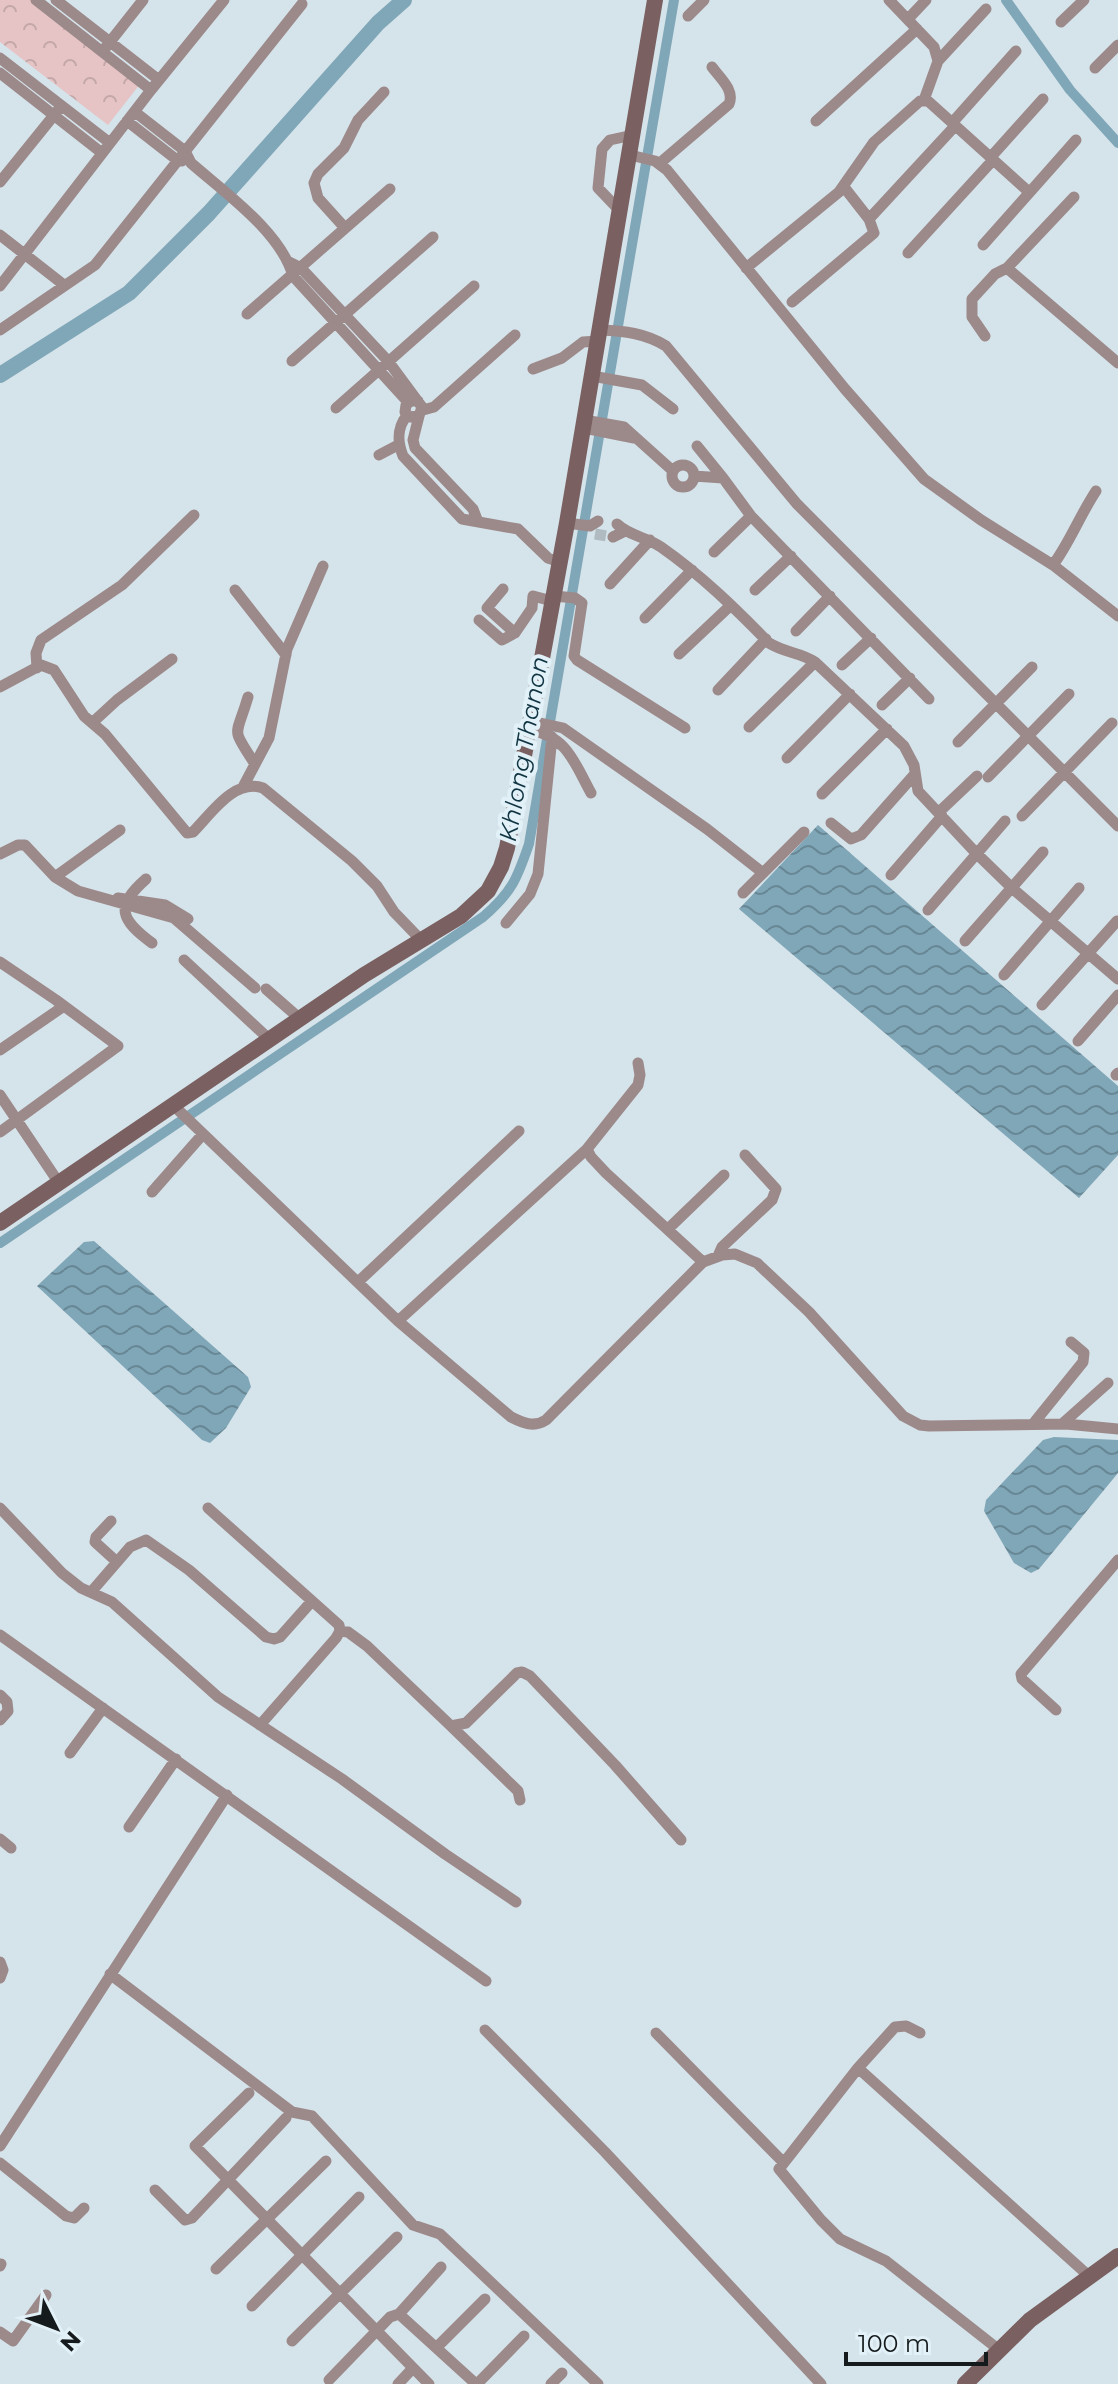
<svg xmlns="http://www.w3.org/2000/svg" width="1118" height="2384" viewBox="0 0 1118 2384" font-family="Montserrat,sans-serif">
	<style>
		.park { fill: url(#park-crowns) }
		.water { fill: url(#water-waves) }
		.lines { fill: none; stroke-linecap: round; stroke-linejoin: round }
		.canal { stroke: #80a7b8; stroke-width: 10 }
		.river { stroke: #80a7b8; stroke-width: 16 }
		.street-tunnel { stroke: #afbbc1; stroke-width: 11; stroke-dasharray: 11 5.5; stroke-linecap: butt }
		.street { stroke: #9c898a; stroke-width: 11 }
		.secondary { stroke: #7a6060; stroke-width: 16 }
		.labels { text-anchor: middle; stroke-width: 8; stroke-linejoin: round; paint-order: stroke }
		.water-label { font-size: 24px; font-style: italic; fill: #103442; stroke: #e2f1f7 }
	</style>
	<defs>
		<pattern id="park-crowns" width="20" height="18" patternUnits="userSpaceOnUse" patternTransform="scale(2)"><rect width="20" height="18" fill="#e6c4c5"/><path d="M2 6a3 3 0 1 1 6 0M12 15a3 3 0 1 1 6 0" fill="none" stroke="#c4a8a9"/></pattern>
		<pattern id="water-waves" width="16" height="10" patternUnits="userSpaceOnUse" patternTransform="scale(2)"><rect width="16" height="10" fill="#80a7b8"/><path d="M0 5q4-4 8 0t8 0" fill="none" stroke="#688795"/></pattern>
	</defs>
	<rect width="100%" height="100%" fill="#d5e3ea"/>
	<path class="park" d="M0,0h41l103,79 -36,46 -108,-83z"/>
	<path class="water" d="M818,825l300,261v69l-39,43 -340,-289z
		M94,1241l154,136 3,10 -25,41 -16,15 -8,-3 -165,-154 47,-44z
		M1054,1437l64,3v33l-79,96 -8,4 -17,-10 -30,-52 2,-11 57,-60z"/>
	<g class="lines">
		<path class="canal" d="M1006,0l64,90 48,53
			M0,1243l483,-326c29,-25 34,-38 46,-73l145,-844"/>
		<path class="river" d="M0,375l129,-82 80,-80 169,-190 26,-23"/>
		<path class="street-tunnel" d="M595,534l18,3"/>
		<path class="street" d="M36,0l115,90
			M56,0l103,80
			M889,0l45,47 4,14
			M688,16l16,-16
			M908,19l18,-19
			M1061,22l23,-22
			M106,47l37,-47
			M0,58l110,85
			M1095,68l23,-23
			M0,73l102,80
			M924,100l14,-39 48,-52
			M135,112l50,39 6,12c33,29 90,69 102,113l115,126
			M127,121l50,39 5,1
			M816,121l101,-92
			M952,123l64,-72
			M630,155l25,6 12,9 178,219 79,90 57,41 72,45 65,51
			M990,158l53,-59
			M660,163l69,-59c6,-14 -9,-26 -17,-37
			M0,182l59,-73
			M1074,197l-67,71 111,95
			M621,212l-23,-24 4,-39 8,-9 23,-5
			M869,219l86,-93
			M345,228l-27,-30 -4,-15 4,-9 26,-26 14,-28 26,-28
			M0,235l64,50
			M983,245l93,-105
			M908,253l85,-93
			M289,262l12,6 87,93 34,46 -3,9 -10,1 -4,-5 1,-7 5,-4h7
			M746,268l93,-76 35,-50 46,-41h8l101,91
			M0,286l151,-196 73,-90
			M792,302l82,-69 -5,-14 -25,-32
			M247,314l143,-125
			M0,330l95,-65 207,-261
			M600,330c24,1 45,3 66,16l131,158 321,322
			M985,336l-13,-19v-18l23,-25 12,-6
			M292,361l141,-124
			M533,369l29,-11 21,-16 15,-1
			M592,376l50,9 31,24
			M336,408l138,-122
			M423,410l11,-3 81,-72
			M407,415c-10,13 -10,26 -4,41l59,63 56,10 30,29 12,4
			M419,416l-6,24 2,8 58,61 5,13
			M584,420l40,7 49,44
			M584,428l50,10
			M697,446l26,32
			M379,455l19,-10
			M672 476a11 11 0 1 1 22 0a11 11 0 1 1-22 0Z
			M694,476l29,2 28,38 178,183
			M567,523l23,3 8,-5
			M617,524c12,12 30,13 44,23 40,28 74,61 108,96 16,10 31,9 46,19l89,84 10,19 4,26 58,62 36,35 106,91
			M613,537l12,-6
			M714,552l37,-36
			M1053,565c17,-23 27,-50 43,-74
			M610,584l40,-44
			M503,589l-16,19 28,25 17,-25 1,-12 19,5
			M235,590l51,65
			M755,590l36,-34
			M554,596l21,2 7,5 -8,53 3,4 108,68
			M645,618l47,-48
			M479,620l23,20 13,-7
			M796,631l34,-35
			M679,654l52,-49
			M842,665l29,-27
			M37,668l-1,-15 5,-13 81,-55 72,-70
			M0,687l41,-22 13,5 30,46 21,18 82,99 6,-1c18,-18 41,-54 70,-44l89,73 25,25 17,26 28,29
			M718,690l48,-51
			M248,697c-12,41 -18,29 7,67
			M882,705l28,-27
			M531,721l32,7 144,101 56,44 41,-41
			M92,723l25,-23 55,-41
			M749,727l66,-65
			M529,730c38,6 45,32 62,63
			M958,742l74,-75
			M787,758l63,-64
			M988,777l81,-83
			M244,785l25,-47 18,-89 36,-83
			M822,794l65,-65
			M939,812l38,-36
			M1022,816l90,-93
			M831,823l20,16 10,-4 54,-61
			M0,854l18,-9h7l30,32 23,14 96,27 81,70
			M891,875l51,-59
			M55,877l65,-47
			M146,879c-32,28 -25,41 6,64
			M743,893l20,-20
			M118,898l47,7 23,14
			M928,910l77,-89
			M506,923l24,-29 8,-20 14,-137
			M965,941l78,-89
			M184,960l85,79
			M0,962l56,38 62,46 -118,86
			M1004,975l75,-87
			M266,989l33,29
			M1042,1005l75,-84
			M1078,1041l40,-46
			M0,1050l64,-44
			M638,1063l2,12 -2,10 -51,64 4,8 15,16 97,89
			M1116,1075l2,-2
			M0,1095l59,88
			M172,1104l226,217 113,96c12,6 23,11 35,3l157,-158 19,-7 13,-1 22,9 52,49 94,104 17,9 9,1 137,-2 52,5
			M152,1192l51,-58
			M668,1229l56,-54
			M718,1256l4,-9 50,-47 4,-11 -31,-34
			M358,1282l161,-151
			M398,1321l189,-172
			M1033,1424l50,-62 1,-9 -13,-11
			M1062,1424l46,-41
			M0,1508l62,65 19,15 31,14 106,95 124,82 103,75 71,48
			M208,1508l131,117 1,6 -4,7 -76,87
			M111,1521l-15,16 -1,5 22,20
			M92,1591l38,-44 16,-7 43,30 77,67 8,2 6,-2 32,-36
			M340,1631l8,1 19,14 84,80 15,-3 51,-50 5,-1 8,4 85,89 66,75
			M0,1635l486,346
			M0,1695l7,7 1,9 -8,9
			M1056,1710l-34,-31 -1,-5 97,-114
			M451,1726l67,65 2,9
			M70,1753l33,-45
			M129,1827l47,-68
			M0,1839l11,9
			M0,1962l3,8 -3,8
			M110,1974l182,138 20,4 101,109 27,9 158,150
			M485,2030l120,122 216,232
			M656,2033l127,129
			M920,2033l-14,-7 -11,1 -37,41 -79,101 42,51 19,19 46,22 112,88
			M858,2068l232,209
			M249,2093l-54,53 234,238
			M0,2146l227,-351
			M0,2163l66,53 8,2 10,-10
			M155,2190l30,30 7,-2 94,-100
			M0,2266l1,-2
			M216,2269l110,-108
			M252,2306l107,-109
			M399,2314l42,-47
			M0,2332l13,9 33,-46
			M292,2341l105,-104
			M437,2347l48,-48
			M329,2380l61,-63 9,-3 77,70
			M398,2384l15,-16
			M477,2384l47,-48
			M551,2384l11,-11"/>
		<path class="secondary" d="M0,1223l364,-248 97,-59 27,-25 13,-24 6,-19 60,-325 88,-523
			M965,2384l65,-64 88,-64"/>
	</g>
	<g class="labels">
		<g class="water-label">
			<text transform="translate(524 749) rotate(-80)" y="8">Khlong Thanon</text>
		</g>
	</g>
	<g transform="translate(56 2328) rotate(132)" stroke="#e2f1f7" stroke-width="6" paint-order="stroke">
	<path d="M0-6L14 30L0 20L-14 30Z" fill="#151a1c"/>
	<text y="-12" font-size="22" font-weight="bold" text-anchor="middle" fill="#151a1c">N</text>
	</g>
	<path d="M846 2352v12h140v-12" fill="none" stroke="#151a1c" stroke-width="4"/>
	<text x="858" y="2352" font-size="24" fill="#151a1c" stroke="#e2f1f7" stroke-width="6" paint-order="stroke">100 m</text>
</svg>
